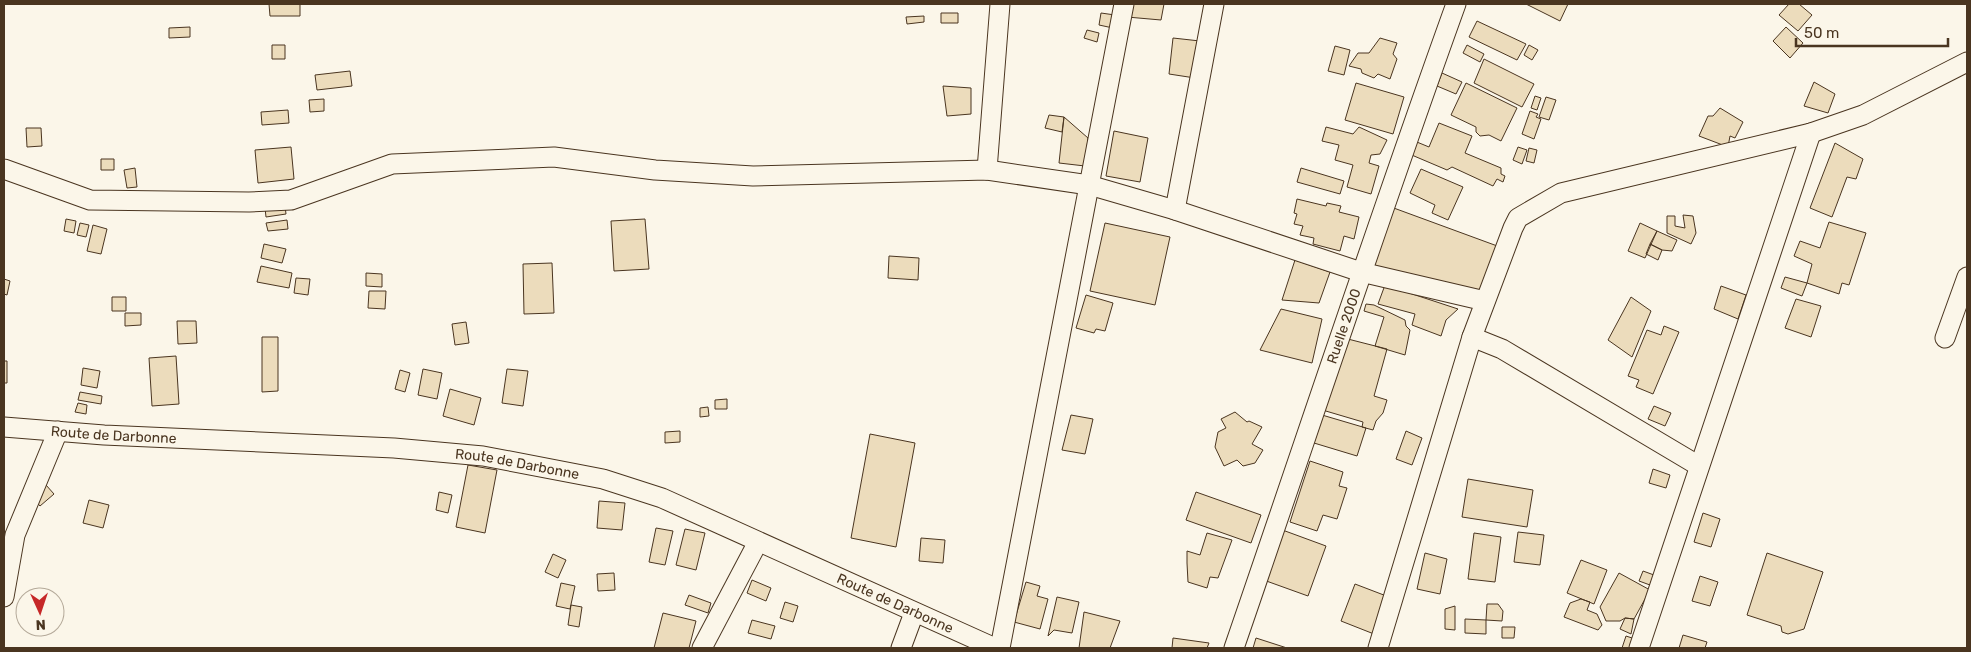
<svg xmlns="http://www.w3.org/2000/svg" width="1971" height="652" viewBox="0 0 1971 652" font-family="Rubik,sans-serif">
	<style>
		.building { fill: #ecdcbc; stroke: #4a3520 }
		.lines { fill: none; stroke-linecap: round; stroke-linejoin: round }
		.street-casing { stroke: #4a3520; stroke-width: 21 }
		.street { stroke: #fbf6e9; stroke-width: 19 }
		.labels { text-anchor: middle; stroke-width: 4; stroke-linejoin: round; paint-order: stroke }
		.street-label { font-size: 14px; fill: #4a3520; stroke: #fbf6e9 }
	</style>
	<rect width="100%" height="100%" fill="#fbf6e9"/>
	<path class="building" d="M269,4h31v12h-30z
		M1129,4h35l-3,16 -34,-3z
		M1526,4h42l-8,17z
		M1789,4h10l13,11 -14,16 -19,-16z
		M941,13h17v10h-17z
		M1101,13l14,2 -2,13 -14,-3z
		M924,16v6l-17,2 -1,-7z
		M1477,21l49,23 -9,16 -48,-23z
		M190,27v10l-21,1v-10z
		M1786,27l17,16 -13,15 -17,-17z
		M1087,30l12,3 -2,9 -13,-4z
		M1173,38l27,3 -5,37 -26,-4z
		M1380,38l17,5 -4,11 4,5 -7,20 -12,-5 -4,4 -12,-5 -1,-4 -12,-3 9,-13h11z
		M272,45h13v14h-13z
		M1467,45l17,9 -4,8 -17,-9z
		M1529,45l9,5 -6,10 -8,-5z
		M1335,46l15,4 -6,25 -16,-4z
		M1484,59l50,25 -12,23 -48,-24z
		M350,71l2,15 -35,4 -2,-15z
		M1442,73l20,9 -6,12 -19,-8z
		M1814,82l21,12 -7,19 -24,-7z
		M1356,83l48,14 -11,37 -48,-14z
		M1466,83l51,25 -16,33 -12,-6 -9,1 -4,-4v-5l-25,-12z
		M943,86l28,2v26l-24,2z
		M1535,96l6,2 -4,12 -6,-2z
		M1546,97l10,3 -7,20 -10,-3z
		M324,99v12l-14,1 -1,-12z
		M1720,108l23,14 -8,16 -5,-2 -2,11 -29,-11 9,-20h5z
		M288,110l1,13 -27,2 -1,-13z
		M1530,111l8,3 -2,3 5,2 -7,20 -12,-5z
		M1049,115l15,2 -2,15 -17,-4z
		M1064,117l24,21 -3,28 -26,-3z
		M1439,123l33,13 -7,17 36,15v6l4,2 -2,6 -6,-3 -4,7 -41,-19 -5,3 -40,-17 5,-13 17,7z
		M1326,127l27,7 6,-7 28,13 -7,14 -9,1 -2,8 10,3 -8,28 -24,-7 6,-22 -18,-5 4,-15 -17,-4z
		M26,128h15l1,18 -15,1z
		M1114,131l34,7 -8,44 -34,-6z
		M1835,143l28,16 -7,20 -9,-2 -15,40 -22,-9z
		M291,147l3,32 -36,4 -3,-33z
		M1518,147l9,3 -5,14 -9,-4z
		M1529,148l8,2 -3,13 -8,-2z
		M101,159h13v11h-13z
		M135,168l2,19 -10,1 -3,-18z
		M1301,168l43,13 -4,13 -43,-12z
		M1421,169l42,18 -15,33 -16,-7 3,-8 -25,-12z
		M1297,199l29,7 1,-3 14,3 -2,6 20,5 -5,22 -10,-3 -4,15 -27,-7 1,-6 -14,-3 3,-9 -9,-2 3,-10 -3,-1z
		M285,206l1,8 -20,3 -1,-9z
		M1391,207l109,40 -21,45 -116,-27z
		M1683,215l10,1 3,17 -5,11 -24,-11v-17h8v10l10,2z
		M66,219l10,2 -2,12 -10,-2z
		M645,219l4,50 -35,2 -3,-50z
		M287,220l1,9 -20,2 -2,-8z
		M1829,222l37,11 -17,52 -7,-2 -3,11 -32,-11 5,-19 -18,-8 6,-15 20,7z
		M80,223l9,2 -3,12 -9,-2z
		M1105,223l65,14 -15,68 -65,-14z
		M1640,223l17,8 -12,27 -17,-7z
		M93,225l14,4 -6,25 -14,-3z
		M1657,231l20,9 -5,11 -10,-1 -12,-6z
		M264,244l22,5 -4,14 -21,-5z
		M1650,244l12,6 -4,10 -12,-6z
		M889,256l30,2 -1,22 -30,-2z
		M1295,260l35,12 -11,31 -37,-3z
		M552,263l2,50 -30,1 -1,-50z
		M261,266l31,7 -3,15 -32,-6z
		M366,273l16,1v13l-16,-1z
		M1785,277l22,6 -5,13 -21,-8z
		M296,278l14,1 -2,16 -14,-2z
		M4,279l6,2 -3,14 -3,-1z
		M1385,285l73,24 -12,11 -5,16 -29,-11 3,-11 -37,-10z
		M1721,286l25,9 -8,24 -24,-10z
		M369,291h17l-1,18 -17,-1z
		M1086,295l27,8 -8,28 -9,-2 -2,4 -18,-5z
		M112,297h14v14h-14z
		M1631,297l20,14 -19,46 -24,-17z
		M1796,299l25,7 -10,31 -26,-9z
		M1366,304l8,1 31,15 1,6 4,4 -5,25 -30,-9 9,-29 -20,-6z
		M1281,309l41,10 -10,44 -52,-13z
		M125,313h16v12l-16,1z
		M177,321h19l1,22 -19,1z
		M466,322l3,21 -14,2 -3,-21z
		M1664,326l15,6 -26,62 -17,-7 3,-7 -11,-4 19,-46 14,5z
		M262,337h16v54l-16,1z
		M1340,337l47,12 -13,47 13,4 -4,13 -7,8 -3,9 -11,-3 1,-5 -44,-13z
		M176,356l3,48 -27,2 -3,-48z
		M4,361h3v22h-3z
		M83,368l17,3 -3,17 -16,-3z
		M423,369l19,4 -5,26 -19,-4z
		M507,369l21,2 -5,35 -21,-3z
		M400,370l10,3 -5,19 -10,-3z
		M450,389l31,9 -7,27 -31,-9z
		M80,392l22,4 -1,8 -23,-4z
		M727,399v10h-12v-9z
		M78,403l9,2 -1,9 -11,-2z
		M1654,406l17,7 -6,13 -17,-7z
		M708,407l1,9 -9,1v-9z
		M1235,412l12,10 2,-1 13,6 -10,17 11,6 -8,13 -12,3 -6,-6 -13,6 -9,-19 3,-15 8,-4 -5,-9z
		M1071,415l22,4 -8,35 -23,-4z
		M1322,415l44,13 -9,28 -43,-13z
		M680,431v11l-15,1v-11z
		M1406,431l16,7 -10,27 -16,-6z
		M870,434l45,9 -19,104 -45,-9z
		M1310,461l33,11 -4,14 8,2 -10,31 -14,-4 -6,16 -27,-9z
		M468,465l29,5 -12,63 -29,-6z
		M1653,469l17,6 -4,13 -17,-5z
		M1468,479l65,11 -6,37 -65,-10z
		M46,485l8,9 -14,12 -8,-9z
		M439,492l13,3 -4,18 -12,-3z
		M1196,492l65,23 -10,28 -65,-23z
		M89,500l20,5 -6,23 -20,-5z
		M599,501l26,2 -3,27 -25,-2z
		M1703,513l17,6 -9,28 -17,-5z
		M656,528l17,3 -8,34 -16,-3z
		M1277,528l49,18 -18,50 -50,-18z
		M685,529l20,4 -9,37 -20,-5z
		M1518,532l26,3 -4,30 -26,-3z
		M1207,533l25,7 -14,38 -8,-1 -3,11 -19,-6 -1,-19v-12l13,4z
		M1474,533l27,4 -6,45 -27,-3z
		M921,538l24,2 -2,23 -24,-2z
		M1425,553l22,6 -7,35 -23,-5z
		M1767,553l56,19 -19,57 -16,5 -6,-2 -1,-6 -34,-11z
		M553,554l13,6 -8,18 -13,-6z
		M1581,560l26,10 -13,34 -27,-11z
		M1643,571l11,4 -4,10 -11,-4z
		M614,573l1,17 -17,1 -1,-17z
		M1619,573l31,17 -16,29 -9,-1 -5,3h-14l-6,-14z
		M1700,576l18,6 -8,24 -18,-5z
		M752,580l19,8 -5,13 -19,-8z
		M1026,582l14,4 -3,10 11,3 -8,30 -26,-7z
		M561,583l14,3 -5,23 -14,-3z
		M1355,584l34,13 -15,37 -33,-13z
		M689,595l22,8 -3,10 -23,-8z
		M1057,597l22,5 -7,31 -18,-3 -6,6z
		M1581,599l9,3 -3,8 10,4 5,11 -4,5 -34,-13 6,-14z
		M785,602l13,4 -5,16 -13,-4z
		M1487,604h11l5,7 -1,10 -16,-1z
		M571,605l11,2 -3,20 -11,-2z
		M1455,606v24l-10,-1v-20z
		M1084,612l36,9 -10,27h-31z
		M663,613l33,8 -7,27h-35z
		M1625,618l9,1 -3,15 -11,-5z
		M1465,619l21,1v14l-21,-1z
		M752,620l23,6 -4,13 -23,-6z
		M1502,627h13l-1,11h-12z
		M1683,635l24,7 -2,6h-26z
		M1626,636l12,4 -3,8h-13z
		M1173,638l36,5 -2,5h-35z
		M1256,638l31,10h-34z"/>
	<g class="lines">
		<g class="street-casing">
			<g id="street">
				<path d="M4,169l86,31 159,2 42,-2 101,-36 162,-7 101,13 98,6 234,-6 102,15 86,25 186,62 124,29"/>
				<path d="M987,170l13,-166"/>
				<path d="M1175,210l39,-206"/>
				<path d="M1472,337l30,12 197,117"/>
				<path d="M1945,338l22,-61"/>
				<path id="s1" d="M4,427l100,8 290,13 89,8 120,23 59,19 333,150"/>
				<path d="M4,597l11,-62 43,-104"/>
				<path d="M702,648l56,-106"/>
				<path d="M901,648l13,-35"/>
				<path d="M1000,648l124,-644"/>
				<path id="s2" d="M1234,648c74,-215 145,-431 222,-644"/>
				<path d="M1378,648l94,-311 41,-109 5,-10 43,-25 250,-60 52,-18 104,-53"/>
				<path d="M1639,648l172,-515"/>
			</g>
		</g>
		<use href="#street" class="street"/>
	</g>
	<g class="labels">
		<g class="street-label">
			<text dy="5" stroke="none"><textPath href="#s2" startOffset="340">Ruelle 2000</textPath></text>
			<text dy="5" stroke="none"><textPath href="#s1" startOffset="110">Route de Darbonne</textPath></text>
			<text dy="5" stroke="none"><textPath href="#s1" startOffset="515">Route de Darbonne</textPath></text>
			<text dy="5" stroke="none"><textPath href="#s1" startOffset="920">Route de Darbonne</textPath></text>
		</g>
	</g>
	<rect width="1971" height="652" fill="none" stroke="#4a3520" stroke-width="10"/>
	<g transform="translate(40 612) rotate(177)"><circle r="24" fill="#fbf6e9" stroke="#b4a999"/>
	<path d="M0-4L9 19L0 12L-9 19Z" fill="#c62828"/>
	<text y="-8" font-size="14" font-weight="bold" text-anchor="middle" fill="#4a3520">N</text>
	</g>
	<path d="M1796 38v8h152v-8" fill="none" stroke="#4a3520" stroke-width="2.5"/>
	<text x="1804" y="38" font-size="15" fill="#4a3520" stroke="#fbf6e9" stroke-width="4" paint-order="stroke">50 m</text>
</svg>
